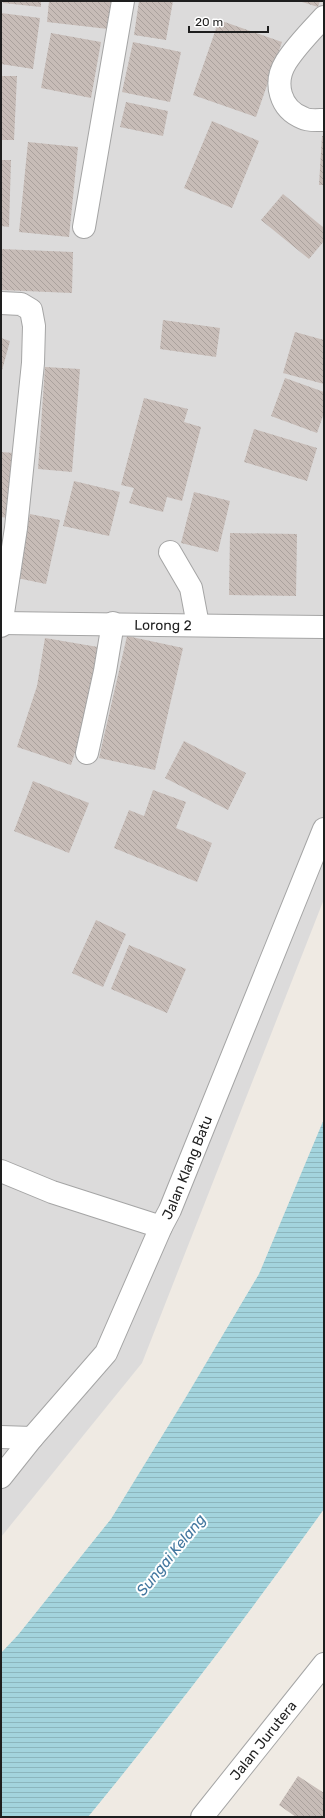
<svg xmlns="http://www.w3.org/2000/svg" width="325" height="1818" viewBox="0 0 325 1818" font-family="Rubik,sans-serif">
	<style>
		.residential { fill: #dcdbdb }
		.water { fill: url(#water-rules) }
		.building { fill: url(#building-back-hatch) }
		.lines { fill: none; stroke-linecap: round; stroke-linejoin: round }
		.minor-casing { stroke: #a5a5a5; stroke-width: 24 }
		.minor { stroke: #fff; stroke-width: 22 }
		.labels { text-anchor: middle; stroke-width: 4; stroke-linejoin: round; paint-order: stroke }
		.street-label { font-size: 14px; fill: #1e1e1e; stroke: #fff }
		.water-label { font-size: 15px; font-style: italic; fill: #43779f; stroke: #fff }
	</style>
	<defs>
		<pattern id="water-rules" width="6" height="5" patternUnits="userSpaceOnUse"><rect width="6" height="5" fill="#a3d4dd"/><path d="M0 2.5h6" fill="none" stroke="#8cb6bd"/></pattern>
		<pattern id="building-back-hatch" width="6" height="6" patternUnits="userSpaceOnUse"><rect width="6" height="6" fill="#c7bcb7"/><path d="M-1 5l2 2M0 0l6 6M5-1l2 2" fill="none" stroke="#aaa19d"/></pattern>
	</defs>
	<rect width="100%" height="100%" fill="#efeae3"/>
	<path class="residential" d="M1,1h323v898l-182,464 -141,174z"/>
	<path class="water" d="M324,1119v390c-75,105 -154,208 -236,308h-87v-164l17,-18 93,-116 75,-122 73,-123z"/>
	<path class="building" d="M3,1h38v6l-38,-4z
		M49,1h62l-3,28 -61,-7z
		M139,1h34l-7,39 -32,-5z
		M299,1h21l-2,6z
		M1,13l39,5 -7,51 -32,-5z
		M219,20l63,22 -26,75 -63,-22z
		M51,33l50,9 -10,56 -50,-10z
		M133,42l48,10 -11,50 -48,-10z
		M1,76h16l-3,64h-13z
		M126,102l42,9 -5,25 -43,-9z
		M212,121l47,20 -27,67 -48,-20z
		M322,136h2v49h-5z
		M28,142l50,5 -9,90 -50,-5z
		M1,160h10l-2,67 -8,-1z
		M283,194l41,34v13l-15,18 -48,-39z
		M1,249l72,3 -1,41 -71,-3z
		M163,320l57,8 -4,29 -56,-8z
		M295,332l29,8v44l-41,-11z
		M1,338l9,3 -9,33z
		M45,367l35,2 -8,103 -34,-3z
		M285,378l39,14v21l-7,20 -46,-17z
		M144,398l44,11 -4,13 17,5 -19,74 -15,-4 -4,15 -34,-9 5,-15 -13,-3z
		M254,429l63,19 -10,33 -63,-19z
		M1,452l13,1 -6,65 -7,-1z
		M74,481l46,11 -11,44 -46,-10z
		M194,492l36,9 -12,51 -37,-9z
		M30,514l30,6 -14,64 -29,-6z
		M230,533l67,1 -1,62 -67,-1z
		M127,636l56,12 -28,122 -56,-12z
		M45,638l53,9 -7,57 -20,61 -54,-18 20,-61z
		M184,741l62,32 -18,37 -63,-32z
		M33,781l56,22 -20,50 -55,-22z
		M153,790l33,12 -10,26 36,15 -15,39 -83,-34 15,-38 15,6z
		M96,920l30,14 -23,53 -31,-14z
		M129,945l57,24 -19,44 -56,-24z
		M298,1776l26,17v24h-28l-17,-12z"/>
	<g class="lines">
		<g class="minor-casing">
			<g id="minor">
				<path d="M324,17c-13,14 -28,29 -38,45 -13,21 -6,47 17,56 5,3 15,2 21,2"/>
				<path d="M84,227l39,-226"/>
				<path d="M1,303l20,1 10,6 3,16 -1,37 -17,165 -15,98"/>
				<path d="M170,552l21,36 7,37"/>
				<path id="s1" d="M1,623l323,4"/>
				<path d="M87,753l18,-82 8,-48"/>
				<path d="M1,1171l51,21 109,35"/>
				<path d="M1,1437l31,1"/>
				<path id="s2" d="M1,1477l31,-39 74,-85 55,-126 9,-17 154,-381"/>
				<path id="s3" d="M202,1817l122,-153"/>
			</g>
		</g>
		<use href="#minor" class="minor"/>
	</g>
	<g class="labels">
		<g class="street-label">
			<text dy="5" stroke="none"><textPath href="#s1" startOffset="162">Lorong 2</textPath></text>
			<text dy="5" stroke="none"><textPath href="#s2" startOffset="365">Jalan Klang Batu</textPath></text>
			<text dy="5" stroke="none"><textPath href="#s3" startOffset="98">Jalan Jurutera</textPath></text>
		</g>
		<g class="water-label">
			<text transform="translate(171 1555) rotate(-51)" y="5">Sungai Kelang</text>
		</g>
	</g>
	<rect width="325" height="1818" fill="none" stroke="#1e1e1e" stroke-width="4"/>
	<path d="M189 26v6h79v-6" fill="none" stroke="#1e1e1e" stroke-width="2"/>
	<text x="195" y="26" font-size="12" fill="#1e1e1e" stroke="#ffffff" stroke-width="3" paint-order="stroke">20 m</text>
</svg>
